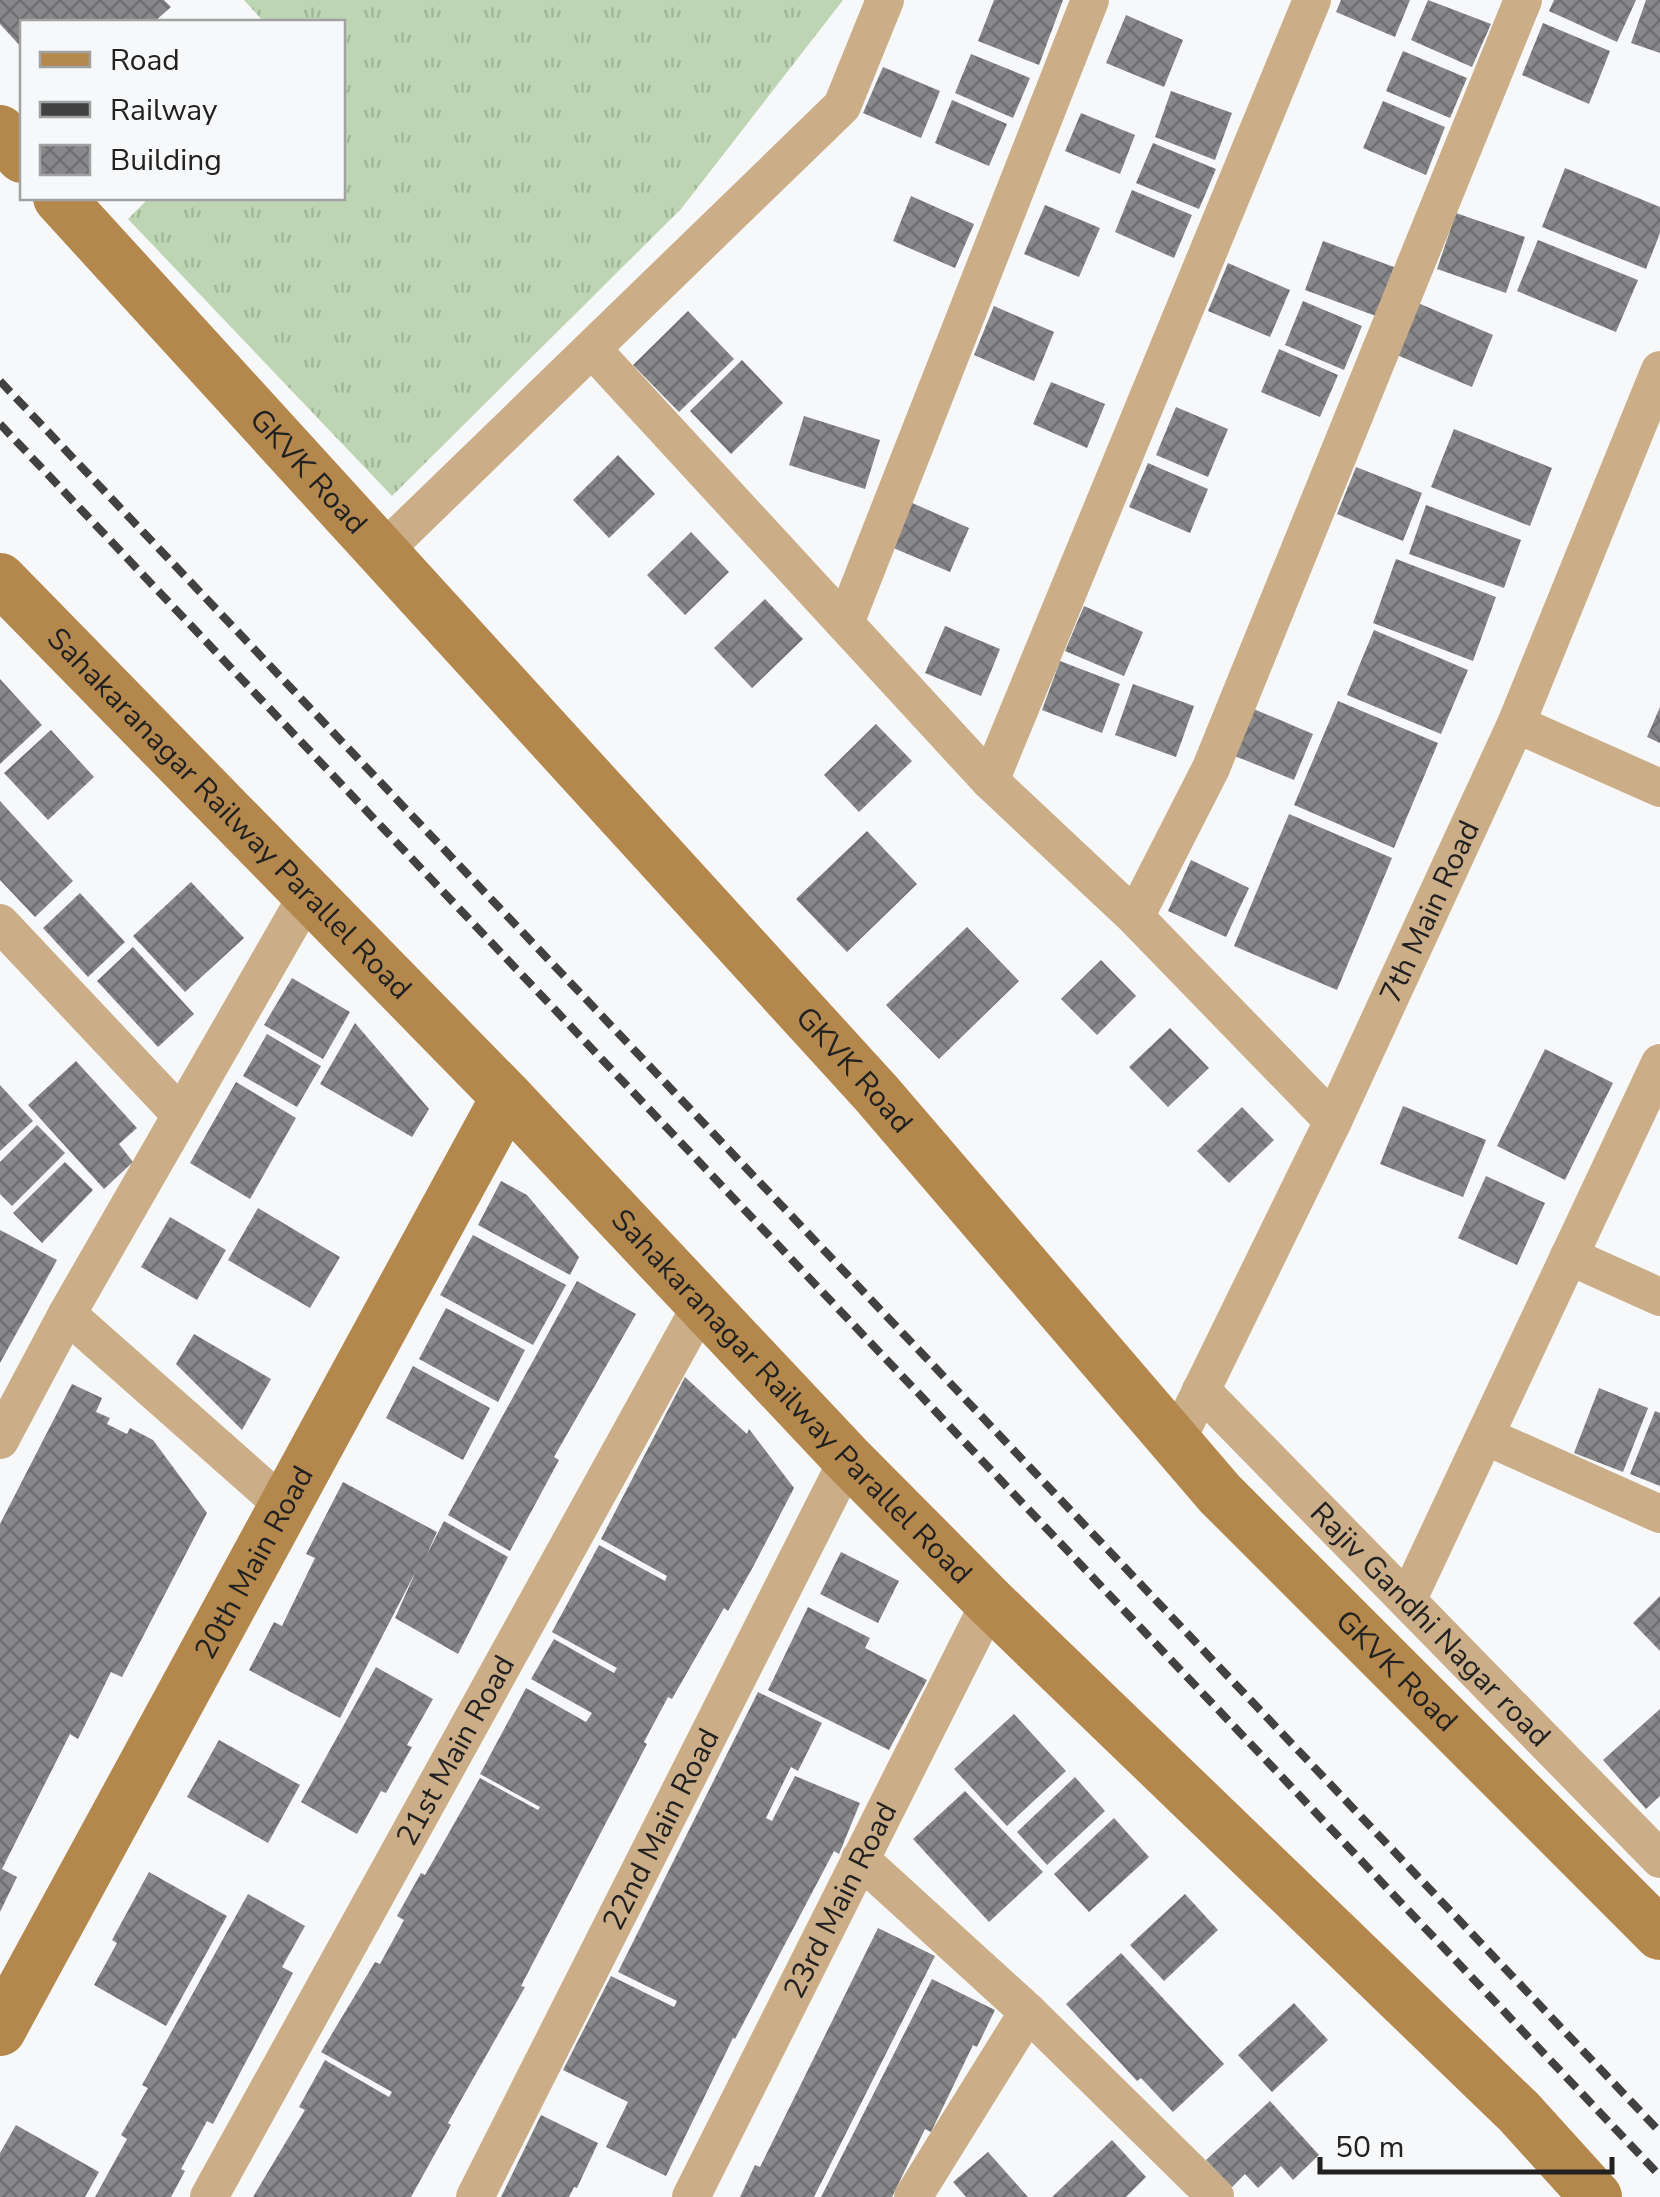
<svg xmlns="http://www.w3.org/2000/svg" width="1660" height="2197" viewBox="0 0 1660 2197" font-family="'Nunito Sans',sans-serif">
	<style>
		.grass { fill: url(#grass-tufts) }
		.building { fill: url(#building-cross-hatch) }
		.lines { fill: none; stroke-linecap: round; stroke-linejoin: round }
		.street { stroke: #cbad88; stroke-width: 38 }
		.secondary { stroke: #b4884d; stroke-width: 52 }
		.rail { stroke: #414142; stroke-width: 8; stroke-dasharray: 15 8; stroke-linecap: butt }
		.labels { text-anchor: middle; stroke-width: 8; stroke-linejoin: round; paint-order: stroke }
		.street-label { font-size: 30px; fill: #212122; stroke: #f7f8f9 }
	</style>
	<defs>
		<pattern id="grass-tufts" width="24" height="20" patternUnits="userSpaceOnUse" patternTransform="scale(2.5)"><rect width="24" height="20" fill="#bdd5b2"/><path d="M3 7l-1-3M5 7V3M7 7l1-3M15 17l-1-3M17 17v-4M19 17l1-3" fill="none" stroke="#a2b799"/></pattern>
		<pattern id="building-cross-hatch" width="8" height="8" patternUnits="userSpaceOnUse" patternTransform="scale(2.5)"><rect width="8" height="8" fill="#888789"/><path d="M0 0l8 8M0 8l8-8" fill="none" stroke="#6f6e70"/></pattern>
	</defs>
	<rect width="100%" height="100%" fill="#f7f8f9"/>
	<path class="grass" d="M244,0h599l-162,209 -289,287 -264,-277 21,-21h193v-176h-78z"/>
	<path class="building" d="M0,0h164l7,7 -17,15h-132v26l-22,-24z
		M994,0h69l-24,65 -61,-24z
		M1341,0h69l-15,37 -59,-25z
		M1428,0l63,24 -19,43 -61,-27z
		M1554,0h82l-19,42 -68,-31z
		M1646,0h14v53l-29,-10z
		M1126,15l57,25 -19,47 -58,-24z
		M1543,23l67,28 -21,53 -67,-29z
		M1403,51l64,27 -17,40 -64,-27z
		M971,54l59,24 -17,40 -58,-25z
		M883,67l57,24 -19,47 -58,-25z
		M1171,91l61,22 -17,47 -60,-23z
		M952,100l55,24 -18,42 -54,-23z
		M1383,101l62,26 -19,48 -63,-27z
		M1081,113l54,22 -15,39 -55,-23z
		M1153,143l63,26 -17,40 -63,-26z
		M1565,168l95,39v26l-14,36 -104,-42z
		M1132,190l60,25 -18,43 -59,-26z
		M911,196l63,28 -19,44 -62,-27z
		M1045,205l55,23 -21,49 -55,-23z
		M1456,213l69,24 -19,56 -69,-24z
		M1538,240l100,40 -22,52 -99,-41z
		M1323,241l71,26 -18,49 -71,-26z
		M1228,263l62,27 -20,47 -62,-26z
		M1303,301l59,25 -18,44 -59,-25z
		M1418,303l75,32 -21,52 -75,-32z
		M994,306l60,26 -20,49 -60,-26z
		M688,311l46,48 -55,53 -46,-47z
		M1279,349l59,26 -18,42 -59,-25z
		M742,360l41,43 -52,51 -41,-43z
		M1051,382l54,22 -18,44 -54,-24z
		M1176,407l52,22 -20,48 -52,-22z
		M804,416l76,24 -15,49 -76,-24z
		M1454,429l98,39 -22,58 -99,-39z
		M618,455l37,39 -46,44 -36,-38z
		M1148,463l60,26 -18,44 -61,-26z
		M1356,467l66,26 -19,48 -66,-27z
		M910,502l59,26 -19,44 -59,-25z
		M1426,505l95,35 -17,48 -95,-34z
		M691,532l38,40 -44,43 -38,-40z
		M1396,559l100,38 -23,64 -100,-38z
		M765,599l38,40 -51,49 -38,-40z
		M1084,606l59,26 -19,44 -59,-25z
		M945,626l55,23 -19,47 -56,-23z
		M1374,630l94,40 -27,64 -94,-39z
		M1060,661l60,23 -18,49 -60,-23z
		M0,679l42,46 -42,39z
		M1133,684l61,22 -18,51 -61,-22z
		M1338,701l100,42 -44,105 -100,-43z
		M1249,707l64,27 -19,46 -64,-26z
		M1660,707v36l-13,-6z
		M876,724l36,37 -53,51 -35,-37z
		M51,730l43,47 -46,43 -44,-47z
		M0,801l73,80 -38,36 -35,-37z
		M1289,814l103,44 -55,132 -103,-44z
		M867,831l50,53 -70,68 -51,-53z
		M1191,860l58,28 -23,49 -58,-26z
		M191,882l53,56 -59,54 -52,-56z
		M80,893l45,49 -37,35 -45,-49z
		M967,927l52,54 -80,78 -53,-54z
		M133,947l61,67 -36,33 -61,-66z
		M1101,960l35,36 -39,39 -36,-36z
		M292,978l58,34 -27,47 -59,-34z
		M355,1023l74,86 -17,28 -92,-53z
		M1170,1028l39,40 -41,39 -39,-40z
		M267,1034l54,32 -24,41 -54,-31z
		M1545,1049l68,34 -48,97 -68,-34z
		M76,1061l61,67 -18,16 14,18 -29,27 -76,-84z
		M236,1082l60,36 -46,81 -60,-36z
		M0,1085l33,36 -33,30z
		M1403,1106l83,34 -23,57 -83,-33z
		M1242,1107l32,33 -45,43 -32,-32z
		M37,1125l28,28 -53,53 -12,-12v-32z
		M65,1162l28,28 -51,53 -29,-30z
		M1486,1176l59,27 -28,62 -59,-27z
		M501,1181l26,14 52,62 -9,18 -92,-50z
		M258,1208l82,49 -30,51 -82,-48z
		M170,1217l56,33 -29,50 -56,-33z
		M0,1230l57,30 -57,103z
		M473,1235l93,50 -33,60 -93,-50z
		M577,1281l59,33 -82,143 5,3 -49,91 -62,-36z
		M446,1308l79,42 -27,52 -79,-43z
		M194,1334l77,45 -29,51 -66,-66z
		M413,1366l77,42 -27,52 -77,-42z
		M685,1377l62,57 2,-5 45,59 -41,79 -25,44 -4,-3 -52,91 -4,-2 -24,45 3,2 -126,242 4,1 -77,136 3,2 -40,72h-158l52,-87 -6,-3 26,-47 64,37 3,-5 -71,-40 54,-90 5,2 24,-44 -7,-4 24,-43 4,2 55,-97 58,32 2,-3 -60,-33 46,-86 60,34 6,-9 -61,-34 23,-40 60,34 3,-5 -65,-36 47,-87 66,36 2,-5 -66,-37z
		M72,1384l30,14 -6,14 14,6 -3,6 20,10 3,-6 23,12 54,73 -85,164 -11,-5 -33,67 -8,-5 -68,135 15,8 -17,35v-388z
		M1599,1388l49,20 -25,64 -49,-19z
		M1655,1411l5,2v73l-30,-12z
		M343,1482l94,50 -12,26 19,-37 64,36 -50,97 -63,-36 21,-47 -76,147 -91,-48 25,-48 8,4 33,-68 -9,-4z
		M841,1552l58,29 -21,42 -58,-29z
		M1660,1596v55l-27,-28z
		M808,1607l62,31 -5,10 62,32 -38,70 -121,-60z
		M376,1667l57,32 -26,46 5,2 -26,46 -5,-2 -24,43 -56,-32z
		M758,1692l64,31 -24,48 -7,-4 -25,51 6,3 23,-45 65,27 -21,51 -5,-3 -99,188 -2,-1 -67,138 -60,-29 22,-45 -65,-32 48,-94 63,31 3,-6 -59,-29z
		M1660,1709v87l-14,13 -43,-49z
		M1014,1714l52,57 -59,55 -53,-57z
		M219,1740l81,45 -32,58 -81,-46z
		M1075,1777l30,34 -58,54 -30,-33z
		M965,1791l78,81 -54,50 -76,-83z
		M1114,1818l35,39 -60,55 -35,-38z
		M149,1872l78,44 -61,110 -72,-41 23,-42 -5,-3z
		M248,1894l57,32 -23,41 11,6 -80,151 -6,-3 -26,48 4,2 -14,26h-76l32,-58 -6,-4 27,-47 -6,-3z
		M1185,1894l33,36 -54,51 -34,-36z
		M878,1928l57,28 -121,241h-74l15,-32 5,2z
		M1121,1953l103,111 -51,48 -32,-34 -4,3 -71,-77z
		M932,1979l63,31 -18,37 -4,-2 -42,87 -6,-3 -33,68h-71z
		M1294,2003l34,37 -56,52 -34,-37z
		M1270,2101l49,54 -26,25 -12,-14 -23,22 -13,-14 -13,13 -26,-27z
		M541,2115l57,28 -21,45 -3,-1 -5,10h-68z
		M16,2125l83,47 -14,25h-85v-44z
		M1112,2140l34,37 -20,20h-74z
		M988,2152l40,45h-62l-13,-15z"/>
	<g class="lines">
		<g class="street">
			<path d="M592,349l398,432 322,-781"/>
			<path d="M383,551l459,-445 43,-106"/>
			<path d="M845,623l245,-623"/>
			<path d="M1516,724l144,64"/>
			<path d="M990,781l145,136 198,204"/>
			<path d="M1135,917l76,-149 312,-768"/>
			<path d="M0,923l181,192"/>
			<path d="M1569,1256l91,41"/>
			<path d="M67,1314l217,192"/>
			<path id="s1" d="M1201,1390l459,469"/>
			<path d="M1485,1436l175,78"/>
			<path d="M0,1440l67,-126 241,-420"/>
			<path id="s2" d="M1176,1442l157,-321 183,-397 144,-354"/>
			<path d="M1408,1599l252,-536"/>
			<path d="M860,1859l168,153 187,184"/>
			<path id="s3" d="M209,2197l494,-895"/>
			<path id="s4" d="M475,2197l373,-738"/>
			<path id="s5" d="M691,2197l299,-595"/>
			<path d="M913,2197l115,-185"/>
		</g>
		<g class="secondary">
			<path d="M0,131l22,26"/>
			<path id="s6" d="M59,198l817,895 344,401 440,440"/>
			<path id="s7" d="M0,579l507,518 341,362 142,143 529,510 77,85"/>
			<path id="s8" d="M0,2030l507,-933"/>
		</g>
		<path class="rail" d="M0,381l1660,1751
			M0,424l1660,1752"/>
	</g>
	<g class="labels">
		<g class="street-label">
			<text dy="10" stroke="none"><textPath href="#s6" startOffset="370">GKVK Road</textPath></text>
			<text dy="10" stroke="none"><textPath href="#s7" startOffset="328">Sahakaranagar Railway Parallel Road</textPath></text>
			<text dy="10" stroke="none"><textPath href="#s2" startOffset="588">7th Main Road</textPath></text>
			<text dy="10" stroke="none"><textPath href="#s6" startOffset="1180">GKVK Road</textPath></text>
			<text dy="10" stroke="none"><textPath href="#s7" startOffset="1138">Sahakaranagar Railway Parallel Road</textPath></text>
			<text dy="10" stroke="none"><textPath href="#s8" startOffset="532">20th Main Road</textPath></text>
			<text dy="10" stroke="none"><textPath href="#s1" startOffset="328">Rajiv Gandhi Nagar road</textPath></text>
			<text dy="10" stroke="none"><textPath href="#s6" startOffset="1990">GKVK Road</textPath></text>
			<text dy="10" stroke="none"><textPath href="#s3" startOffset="510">21st Main Road</textPath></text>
			<text dy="10" stroke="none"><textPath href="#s4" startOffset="412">22nd Main Road</textPath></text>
			<text dy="10" stroke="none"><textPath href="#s5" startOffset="332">23rd Main Road</textPath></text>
		</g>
	</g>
	<rect x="20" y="20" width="325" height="180" fill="#f7f8f9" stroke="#a1a2a3" stroke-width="2.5"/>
	<rect x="40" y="52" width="50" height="15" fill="#b4884d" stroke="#a1a2a3" stroke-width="2.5"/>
	<text x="110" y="70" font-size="30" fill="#212122">Road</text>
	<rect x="40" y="102" width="50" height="15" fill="#414142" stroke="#a1a2a3" stroke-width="2.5"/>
	<text x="110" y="120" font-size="30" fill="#212122">Railway</text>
	<rect x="40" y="145" width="50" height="30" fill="url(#building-cross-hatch)" stroke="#a1a2a3" stroke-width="2.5"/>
	<text x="110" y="170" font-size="30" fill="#212122">Building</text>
	<path d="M1320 2157v15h292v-15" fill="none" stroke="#212122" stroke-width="5"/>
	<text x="1335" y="2157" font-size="30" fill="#212122" stroke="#f7f8f9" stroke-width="8" paint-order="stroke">50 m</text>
</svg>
